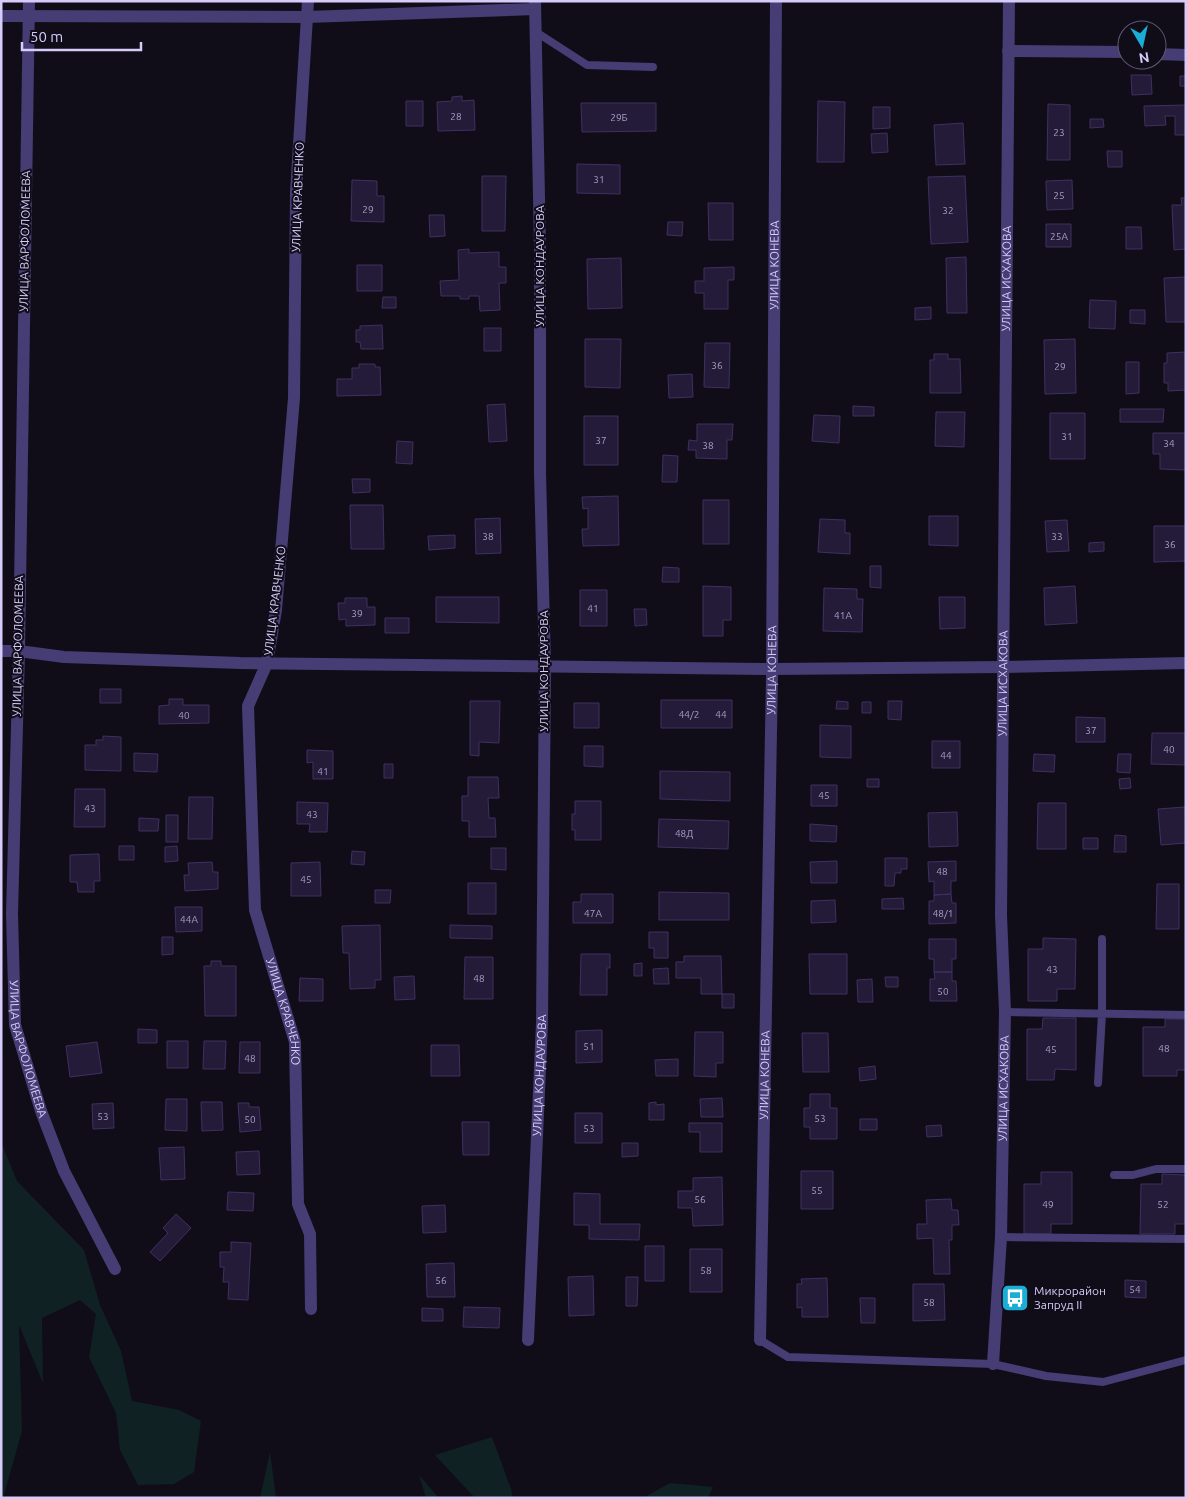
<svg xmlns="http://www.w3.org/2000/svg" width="1187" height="1499" viewBox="0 0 1187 1499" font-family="Ubuntu,sans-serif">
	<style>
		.green { fill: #102123 }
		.building { fill: #241b38; stroke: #3f3061 }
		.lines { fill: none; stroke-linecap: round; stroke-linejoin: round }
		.service { stroke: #453d73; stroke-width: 8 }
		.minor { stroke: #453d73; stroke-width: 12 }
		.labels { text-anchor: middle; stroke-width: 4; stroke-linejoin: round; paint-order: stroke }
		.number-label { font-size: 10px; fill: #aa9fc9 }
		.street-label { font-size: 12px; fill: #d6cbf9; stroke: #100d19 }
		.poi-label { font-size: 12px; fill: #d6cbf9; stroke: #100d19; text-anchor: start }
	</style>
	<rect width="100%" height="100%" fill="#100d19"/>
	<path class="green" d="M1,1142l16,39 67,69 16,55 21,46 11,50 47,9 22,11 -7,51 -20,12 -36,1 -18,-35 -4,-37 -27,-56 7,-43 -16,-14 -38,18 1,65 -24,-58 3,106 -19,67h-2z
		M492,1437l19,52 2,9h-38l-40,-43z
		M270,1452l6,46h-16z
		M419,1475l20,23h-13z
		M670,1483l43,4 -5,11h-65z"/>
	<path class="building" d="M1131,75h20l1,19 -20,1z
		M1180,76h6v10h-6z
		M462,96v5l12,-1 1,30 -37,1 -1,-29 15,-1v-4z
		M406,101h17v25h-17z
		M818,101l27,1 -1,60h-27z
		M581,103h75v28l-74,1z
		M1048,104l22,1v55h-23z
		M1186,105v30h-11v-19h-10l1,9 -21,1 -1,-20z
		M873,107h17v21l-17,1z
		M1090,119h13l1,8 -14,1z
		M963,123l2,41 -29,1 -2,-40z
		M887,133l1,19 -16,1 -1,-19z
		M1107,151h15v16h-14z
		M577,164l43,1v29l-43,-1z
		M482,176h24l-1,55h-23z
		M965,176l3,66 -37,2 -3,-67z
		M352,180l25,1v15h7v26l-33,-1z
		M1072,180l1,29 -26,1 -1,-29z
		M1181,198h5v51l-12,1 -2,-45h10z
		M708,203h25v37h-24z
		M429,215h15l1,21 -15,1z
		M668,222h15l-1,14 -15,-1z
		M1046,224h25v23h-25z
		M1126,227h15l1,22h-16z
		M469,249v4l30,-1v15h7v16h-7l1,27 -20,1 -1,-15h-10v3h-9v-3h-19l-1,-15 19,-1 -1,-30z
		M966,257l1,56h-20l-1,-55z
		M621,258l1,50 -34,1 -1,-50z
		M357,265h25v26h-25z
		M734,267v13h-6v29h-24v-16h-9v-12h9v-13z
		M1186,277v45h-20l-2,-44z
		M383,297h13v11h-14z
		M1090,300l26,1 -1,28 -26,-1z
		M931,307v12l-16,1v-12z
		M1130,310h15v14l-15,-1z
		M382,325l1,24h-22l-1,-7h-4v-12h4v-4z
		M484,328h17v23h-17z
		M585,339h36l-1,49 -35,-1z
		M1075,339l1,54 -31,1 -1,-54z
		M705,343h25l-1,45 -25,-1z
		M1186,352v38l-18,1v-8h-4v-20h3v-10z
		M934,354h14v5h12l1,34h-31v-33h4z
		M1126,362h13v31l-13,1z
		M359,364h16v3h5l1,28 -44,1v-17h15v-11h7z
		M692,374l1,23 -24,1 -1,-23z
		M505,404l2,37 -18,1 -2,-37z
		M853,406l21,1v9h-21z
		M1120,409h44l-1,13h-43z
		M936,412h29l-1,35 -29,-1z
		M1050,413h35v46h-35z
		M814,415l26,1 -1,27 -27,-2z
		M584,416h34v49h-34z
		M697,424h36l-1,16h-5v19l-31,-1v-8h-8l1,-10 8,1z
		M1153,433h33v37l-26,-1v-15h-7z
		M397,441l16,1 -1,22 -16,-1z
		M663,455l15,1 -1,26h-15z
		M352,479h18v13l-17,1z
		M618,496l1,49 -36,1 -1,-17h6v-21l-5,1 -1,-12z
		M703,500h26v44h-26z
		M350,505h33l1,44h-33z
		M929,516h29v30l-29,-1z
		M500,518l1,35 -25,1 -1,-35z
		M820,519l25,1v13h5v21l-32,-2z
		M1067,520l2,31 -22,1 -2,-31z
		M1154,526h32v35l-32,1z
		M455,535v13l-26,2 -1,-14z
		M1104,542v9l-15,1v-9z
		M870,566h11v22l-11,-1z
		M663,567l16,1v14h-17z
		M703,586l28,1v33h-8v16h-20z
		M1075,586l2,37 -32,2 -1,-37z
		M824,588l33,1v10h6l-1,33 -39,-1z
		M580,590h27v36h-27z
		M436,597h63v26l-63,-1z
		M939,597h26v31l-25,1z
		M345,598h22v9h8v18l-29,1v-7l-7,1 -1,-17h7z
		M634,609h12l1,16 -12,1z
		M385,618h24v15h-24z
		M100,689h21v14h-21z
		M169,699h14v6h26v18l-50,1v-18l10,-1z
		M661,700h71v28h-71z
		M470,701h30l-1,42 -20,-1v14l-9,-1z
		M837,701l11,1v7h-12z
		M888,701h14l-1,19 -13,-1z
		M862,702h9v11h-9z
		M574,703h25v25h-25z
		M1076,717l29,1v24h-29z
		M820,725l31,1v32l-31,-1z
		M1152,733h34v32l-35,-1z
		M103,736l18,1v34l-36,-1v-25h11v-5h7z
		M932,741h28v27h-28z
		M584,746h19v21l-19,-1z
		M307,750l26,1v28h-20v-17l-6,1z
		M134,753l24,1 -1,18 -23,-1z
		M1034,754l21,1 -1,17 -21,-1z
		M1118,754h13l-1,19 -13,-1z
		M384,764h9v14h-9z
		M660,771l70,1v29l-70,-2z
		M468,777h30l1,21h-11l1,20h6l1,19h-27v-16h-7v-25h6z
		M1130,778l1,10 -11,1 -1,-10z
		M867,779h12v8h-12z
		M811,785h26v21h-26z
		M75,789h30v38h-31z
		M189,797h24l-1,42h-24z
		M575,801h26v39h-26v-10h-3v-16h3z
		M297,802l31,1 -1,29h-18l1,-8h-13z
		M1038,803h28v46h-29z
		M1185,807l1,36 -25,2 -3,-36z
		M957,812l1,34 -29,1 -1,-34z
		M166,815h12v27h-12z
		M139,818l20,1 -1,12h-19z
		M659,819l70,2 -1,28 -70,-2z
		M810,824l27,2 -1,16 -26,-1z
		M1115,835l11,1v16h-12z
		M1083,838h15v11h-15z
		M119,846h15v14h-15z
		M177,846l1,15 -13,1v-15z
		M491,848h15v22l-15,-1z
		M352,851l13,1 -1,13 -13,-1z
		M99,854l1,27h-6v11h-16l-1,-10h-7v-27z
		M885,858h22v11h-6v4h-6l-1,13h-9z
		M837,861v22h-26l-1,-21z
		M956,861v20h-5v13l-17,1v-14l-5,1 -1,-20z
		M212,862l1,10h5v17l-33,2 -1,-16h5l-1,-12z
		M320,862l1,34h-30v-33z
		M468,883h28v31h-28z
		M1157,884h22v45h-23z
		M375,890h16l-1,13h-15z
		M659,892l70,1v27h-70z
		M581,894h32v29h-40v-21h8z
		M951,894l1,9h4v20l-27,1v-23h5v-6z
		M903,898l1,11h-22v-10z
		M835,900l1,22 -25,1v-22z
		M175,907h27v24l-26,1z
		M380,925l1,55h-6v8l-25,1 -1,-36h-6l-1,-27z
		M450,925l42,1v13l-42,-1z
		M649,932h19v26h-14v-10h-5z
		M162,937h11v17l-11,1z
		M1043,938l33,1 -1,50h-18v12h-29v-52h15z
		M929,939h27v20h-4v13h-18v-13h-5z
		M581,954h29v14h-3v27h-27z
		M809,954h38v40h-37z
		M684,956h37l1,38h-21v-16h-25v-16h8z
		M465,957h28v42h-29z
		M211,961h10v5h15v50h-31l-1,-50h7z
		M642,963v13h-8v-12z
		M668,968l1,16h-15l-1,-15z
		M934,972h18v9h4l1,20h-27v-22h5z
		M414,976l1,23 -20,1 -1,-23z
		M885,977h13v10h-12z
		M300,978l23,1v22h-24z
		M872,979l1,23h-15l-1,-22z
		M722,994h12v14h-12z
		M1043,1018h33v52l-21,-1 -1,11h-27v-51h15z
		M1165,1019h21v51h-9v6h-34v-49h22z
		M138,1029l19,1v13h-19z
		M602,1030v32l-26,1v-32z
		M695,1032h28v31h-7v14l-22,-1z
		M802,1033h26l1,39h-26z
		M167,1041h21v27h-21z
		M204,1041h22l-1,28h-22z
		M97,1042l5,31 -32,4 -4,-31z
		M240,1042h20v31h-21z
		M431,1045h28l1,31h-29z
		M678,1059v17h-22l-1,-16z
		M875,1066l1,13 -16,2 -1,-13z
		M810,1094h20v14h7v31h-27v-12h-6v-19h6z
		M722,1098l1,19h-22l-1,-18z
		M166,1099h21v32l-22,-1z
		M201,1102h21l1,28 -21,1z
		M656,1102v3l8,-1v16h-15v-17z
		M113,1103l1,25 -21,1 -1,-25z
		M238,1103h11v4h10l2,23 -21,2z
		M575,1113h27v30h-27z
		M860,1119h17v11h-17z
		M462,1122h27v33h-26z
		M689,1123h33v29h-22v-20h-11z
		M941,1125l1,11 -15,1 -1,-11z
		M622,1143h16v13l-16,1z
		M184,1147l1,32 -24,1 -2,-32z
		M259,1151l1,23 -23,1 -1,-23z
		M801,1171h32v38h-32z
		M1041,1172h31v52h-21v10h-27v-50h17z
		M1162,1174l24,1v49h-11v10h-35l1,-50h21z
		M722,1177l1,48 -30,1 -1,-18h-14v-17h15v-13z
		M228,1192l26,1 -1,18 -26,-1z
		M574,1193l26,1v30h40l-1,16 -50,-1v-14h-15z
		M951,1199l1,11h6l1,15h-7v15h-3l1,34h-16l-1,-36 -16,1v-15h10l-1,-24z
		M445,1205l1,27 -23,1 -1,-27z
		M176,1214l15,14 -31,33 -10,-9 18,-19 -5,-5z
		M231,1242l20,1 -3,57 -20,-1 1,-17h-6l1,-15h-4v-15h11z
		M645,1246h19v35h-19z
		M690,1249h32v43h-32z
		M454,1263l1,34h-28l-1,-33z
		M593,1276l1,39 -25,1 -1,-39z
		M626,1277h12l-1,29h-11z
		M827,1278l1,39h-26v-10l-5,1v-24h5l-1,-5z
		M1125,1280l21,1v17l-21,-1z
		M913,1284h31l1,36 -32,1z
		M860,1298h15v25h-14z
		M464,1307l36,1 -1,20 -36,-1z
		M422,1308l21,1v12h-21z"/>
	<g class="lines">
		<path class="service" d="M536,32l51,33 66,2
			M1005,1012l181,3
			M1098,1083l4,-69v-75
			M1114,1175h19l23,-6h30
			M1001,1237l185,2
			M760,1340l28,17 205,7 53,12 57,6 83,-22"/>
		<g class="minor">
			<path id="s1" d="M29,1l-10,650 -7,263 3,111 26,86 23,60 51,98"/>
			<path id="s2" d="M308,1l-12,191 -2,206 -18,212 -9,53 -19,43 7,204 40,132 3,162 12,30 1,75"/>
			<path d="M1,16l306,1 228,-8"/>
			<path d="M1008,51l119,1"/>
			<path d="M1157,54l29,1"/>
			<path d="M1,651h18l45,6 176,6 532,6 231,-2 183,-4"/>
			<path id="s3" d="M528,1340l14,-317 3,-358 -5,-192v-227l-5,-245"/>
			<path id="s4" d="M760,1340l12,-664 4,-675"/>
			<path id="s5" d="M993,1364l8,-127 4,-225 -4,-97 8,-914"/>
		</g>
	</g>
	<defs>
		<g id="bus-square" transform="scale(1.4375)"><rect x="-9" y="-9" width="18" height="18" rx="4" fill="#1aadd6" stroke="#100d19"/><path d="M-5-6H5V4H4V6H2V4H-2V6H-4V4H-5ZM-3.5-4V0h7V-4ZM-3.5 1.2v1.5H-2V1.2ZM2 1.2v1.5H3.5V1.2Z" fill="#fff"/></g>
	</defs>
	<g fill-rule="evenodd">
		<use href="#bus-square" x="1015" y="1298"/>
	</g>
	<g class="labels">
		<g class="number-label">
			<text x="456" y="120">28</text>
			<text x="619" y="121">29Б</text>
			<text x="1059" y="136">23</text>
			<text x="599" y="183">31</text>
			<text x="1059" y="199">25</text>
			<text x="368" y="213">29</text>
			<text x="948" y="214">32</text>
			<text x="1059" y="240">25А</text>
			<text x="717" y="369">36</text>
			<text x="1060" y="370">29</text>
			<text x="1067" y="440">31</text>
			<text x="601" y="444">37</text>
			<text x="1169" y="447">34</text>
			<text x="708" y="449">38</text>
			<text x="488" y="540">38</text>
			<text x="1057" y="540">33</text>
			<text x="1170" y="548">36</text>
			<text x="593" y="612">41</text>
			<text x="357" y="617">39</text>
			<text x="843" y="619">41А</text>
			<text x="689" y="718">44/2</text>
			<text x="721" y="718">44</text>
			<text x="184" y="719">40</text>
			<text x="1091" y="734">37</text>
			<text x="1169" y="753">40</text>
			<text x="946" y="759">44</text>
			<text x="323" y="775">41</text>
			<text x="824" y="799">45</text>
			<text x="90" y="812">43</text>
			<text x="312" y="818">43</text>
			<text x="684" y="837">48Д</text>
			<text x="942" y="875">48</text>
			<text x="306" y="883">45</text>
			<text x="593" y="917">47А</text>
			<text x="943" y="917">48/1</text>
			<text x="189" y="923">44А</text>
			<text x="1052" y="973">43</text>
			<text x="479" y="982">48</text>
			<text x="943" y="995">50</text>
			<text x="589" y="1050">51</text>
			<text x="1164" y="1052">48</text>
			<text x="1051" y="1053">45</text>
			<text x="250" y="1062">48</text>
			<text x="103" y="1120">53</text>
			<text x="820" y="1122">53</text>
			<text x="250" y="1123">50</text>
			<text x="589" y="1132">53</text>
			<text x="817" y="1194">55</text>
			<text x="700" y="1203">56</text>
			<text x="1048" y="1208">49</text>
			<text x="1163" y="1208">52</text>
			<text x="706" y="1274">58</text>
			<text x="441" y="1284">56</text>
			<text x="1135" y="1293">54</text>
			<text x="929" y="1306">58</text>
		</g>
		<g class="street-label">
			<text transform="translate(298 197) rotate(-88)" y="4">УЛИЦА КРАВЧЕНКО</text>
			<text transform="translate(25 241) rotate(-89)" y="4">УЛИЦА ВАРФОЛОМЕЕВА</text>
			<text transform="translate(540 266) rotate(-90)" y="4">УЛИЦА КОНДАУРОВА</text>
			<text dy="4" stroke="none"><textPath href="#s4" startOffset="1075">УЛИЦА КОНЕВА</textPath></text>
			<text dy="4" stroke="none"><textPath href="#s5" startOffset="1086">УЛИЦА ИСХАКОВА</textPath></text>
			<text transform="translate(275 601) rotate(-83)" y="4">УЛИЦА КРАВЧЕНКО</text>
			<text transform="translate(18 646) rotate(-89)" y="4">УЛИЦА ВАРФОЛОМЕЕВА</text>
			<text transform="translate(544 671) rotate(-90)" y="4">УЛИЦА КОНДАУРОВА</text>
			<text dy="4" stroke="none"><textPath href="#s4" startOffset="670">УЛИЦА КОНЕВА</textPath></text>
			<text dy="4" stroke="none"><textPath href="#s5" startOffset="681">УЛИЦА ИСХАКОВА</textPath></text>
			<text dy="4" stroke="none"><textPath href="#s2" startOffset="1021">УЛИЦА КРАВЧЕНКО</textPath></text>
			<text dy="4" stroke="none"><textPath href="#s1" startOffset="1050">УЛИЦА ВАРФОЛОМЕЕВА</textPath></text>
			<text dy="4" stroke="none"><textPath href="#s3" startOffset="265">УЛИЦА КОНДАУРОВА</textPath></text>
			<text dy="4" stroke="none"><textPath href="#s4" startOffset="265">УЛИЦА КОНЕВА</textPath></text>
			<text dy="4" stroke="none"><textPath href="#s5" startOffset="276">УЛИЦА ИСХАКОВА</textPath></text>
		</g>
		<g class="poi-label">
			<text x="1034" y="1295">Микрорайон<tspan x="1034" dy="14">Запруд II</tspan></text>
		</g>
	</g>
	<rect width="1187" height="1499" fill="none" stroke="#d6cbf9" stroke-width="5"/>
	<g transform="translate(1142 45) rotate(171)"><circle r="24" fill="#100d19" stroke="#5f5973"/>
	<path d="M0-4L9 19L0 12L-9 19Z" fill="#1aadd6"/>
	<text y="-8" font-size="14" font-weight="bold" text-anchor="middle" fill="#d6cbf9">N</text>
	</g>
	<path d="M22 42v8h119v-8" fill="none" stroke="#d6cbf9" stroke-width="2.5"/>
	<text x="30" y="42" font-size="15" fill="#d6cbf9" stroke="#100d19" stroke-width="4" paint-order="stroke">50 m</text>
</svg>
